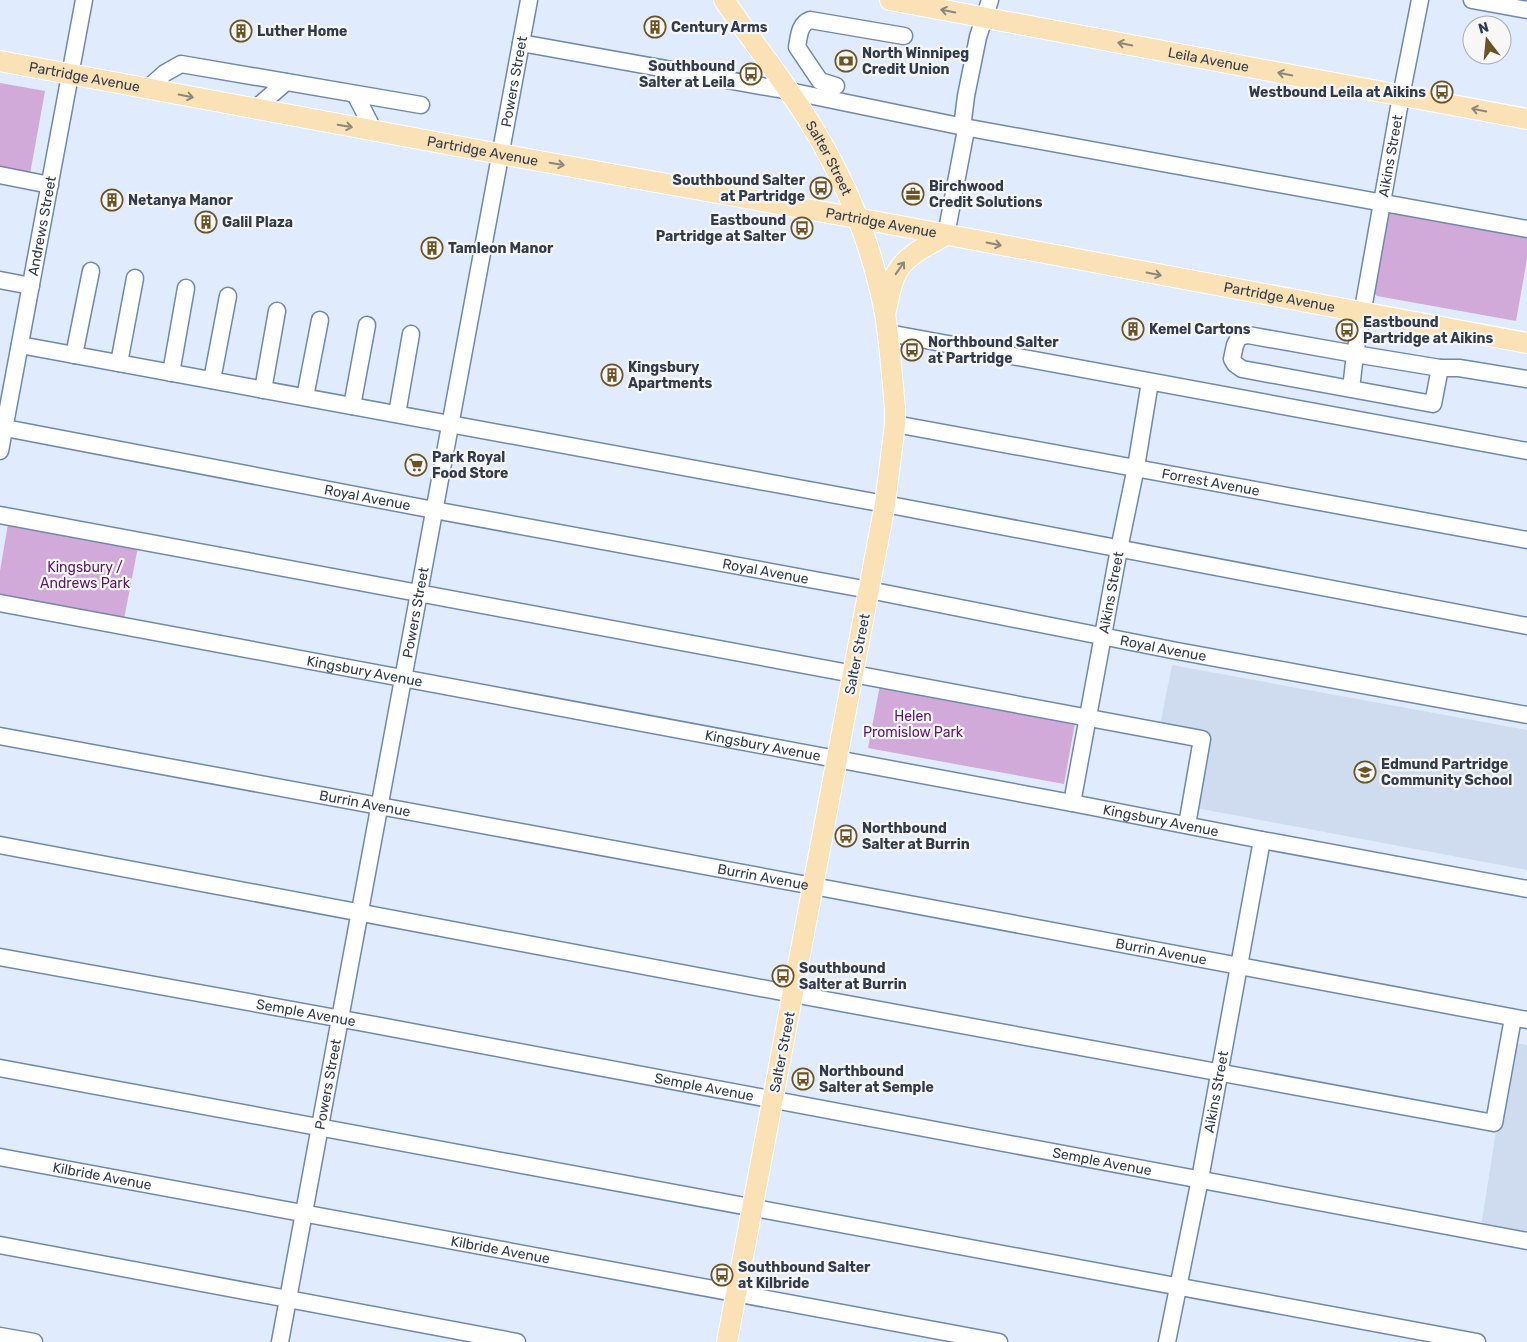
<svg xmlns="http://www.w3.org/2000/svg" width="1527" height="1342" viewBox="0 0 1527 1342" font-family="Rubik,sans-serif">
	<style>
		.built { fill: #cfdcf0 }
		.green { fill: #d1aad9 }
		.lines { fill: none; stroke-linecap: round; stroke-linejoin: round }
		.minor-casing { stroke: #7087af; stroke-width: 19 }
		.major-casing { stroke: #fff; stroke-width: 22 }
		.minor { stroke: #fff; stroke-width: 16 }
		.major { stroke: #fae1b6; stroke-width: 20 }
		.oneway { stroke: #8b867c }
		.labels { text-anchor: middle; stroke-width: 4.5; stroke-linejoin: round; paint-order: stroke }
		.poi-label { font-size: 14px; font-weight: bold; fill: #313b4c; stroke: #f7f7f7; text-anchor: start }
		.street-label { font-size: 14px; fill: #313b4c; stroke: #f7f7f7 }
		.park-label { font-size: 14px; fill: #5c1869; stroke: #f7f7f7 }
	</style>
	<rect width="100%" height="100%" fill="#e0ebfd"/>
	<path class="built" d="M1172,665l355,65v140l-331,-62 13,-73 -49,-9z
		M1510,1042l17,3v196l-47,-8z"/>
	<path class="green" d="M0,83l45,8 -15,83 -30,-5z
		M1394,210l133,27v22l-11,62 -139,-25 -2,-2 -1,-3 13,-76z
		M8,524l130,23 -14,72 -124,-23v-25z
		M880,685l195,38 -11,61 -196,-36z"/>
	<g class="lines">
		<g class="minor-casing">
			<g id="minor">
				<path d="M1472,0l55,10"/>
				<path d="M521,43l268,48 175,36 563,102"/>
				<path d="M836,86l-16,-5 -23,-34c2,-10 2,-23 13,-27l94,16"/>
				<path d="M147,89l18,-16 16,-9 240,41"/>
				<path d="M355,94l19,37"/>
				<path d="M255,109l31,-27"/>
				<path d="M0,175l50,10"/>
				<path d="M946,235l19,-100 -2,-15 3,-24 12,-59 12,-37"/>
				<path d="M0,280l31,6"/>
				<path d="M888,333l639,118"/>
				<path d="M20,345l865,159 642,122"/>
				<path d="M74,355l17,-84"/>
				<path d="M119,363l16,-85"/>
				<path d="M1440,368h19l68,11"/>
				<path d="M171,373l15,-85"/>
				<path d="M212,380l16,-84"/>
				<path id="s1" d="M1351,389l82,15 7,-36 -85,-14 -4,35 -109,-20 -7,-5 -3,-5 3,-14 4,-8 9,-2 107,19 46,-258 19,-96"/>
				<path d="M263,390l14,-79"/>
				<path d="M305,397l15,-77"/>
				<path d="M352,406l15,-81"/>
				<path d="M397,414l14,-80"/>
				<path id="s2" d="M895,424l632,116"/>
				<path id="s3" d="M5,428l429,82 435,80 308,61 350,64"/>
				<path id="s4" d="M0,451l84,-451"/>
				<path d="M0,515l1202,224 -15,86"/>
				<path id="s5" d="M0,603l1072,200 190,37 265,49"/>
				<path id="s6" d="M0,736l813,150 714,134"/>
				<path id="s7" d="M1072,803l47,-254 17,-82 14,-85"/>
				<path d="M0,845l793,149 701,129 19,-105"/>
				<path id="s8" d="M0,957l364,66 1163,218"/>
				<path d="M0,1068l1477,274"/>
				<path id="s9" d="M0,1157l999,185"/>
				<path d="M0,1245l517,97"/>
				<path d="M0,1336l34,6"/>
				<path id="s10" d="M280,1342l249,-1342"/>
				<path id="s11" d="M1167,1342l33,-163 62,-339"/>
			</g>
		</g>
		<g class="major-casing">
			<g id="major">
				<path id="s12" d="M724,0c29,43 62,83 89,128 34,56 60,121 72,186 5,31 7,63 10,94v16l-10,80 -158,838"/>
				<path id="s13" d="M890,0l637,119"/>
				<path id="s14" d="M0,61l500,93 357,64 670,125"/>
				<path d="M886,310c3,-12 5,-28 11,-38 10,-18 32,-27 49,-37"/>
			</g>
		</g>
		<use href="#minor" class="minor"/>
		<use href="#major" class="major"/>
	</g>
	<defs><path id="oneway-shaft" d="M-6 0H5M1.5-3L5.5 0L1.5 3" fill="none" stroke-width="1.6" stroke-linecap="round" stroke-linejoin="round" transform="scale(1.25)"/></defs>
	<g class="oneway">
		<use href="#oneway-shaft" transform="translate(948 11) rotate(-169)"/>
		<use href="#oneway-shaft" transform="translate(1125 44) rotate(-169)"/>
		<use href="#oneway-shaft" transform="translate(1285 74) rotate(-169)"/>
		<use href="#oneway-shaft" transform="translate(186 96) rotate(11)"/>
		<use href="#oneway-shaft" transform="translate(1479 110) rotate(-169)"/>
		<use href="#oneway-shaft" transform="translate(345 126) rotate(10)"/>
		<use href="#oneway-shaft" transform="translate(557 164) rotate(10)"/>
		<use href="#oneway-shaft" transform="translate(994 244) rotate(11)"/>
		<use href="#oneway-shaft" transform="translate(900 268) rotate(-55)"/>
		<use href="#oneway-shaft" transform="translate(1154 274) rotate(11)"/>
	</g>
	<defs>
		<g id="building-ring" transform="scale(1.125)"><circle r="9.5" fill="#f7f7f7" stroke="#6c5324" stroke-width="1.5"/><path d="M-4-6H4V6H1V3H-1V6H-4ZM-2.5-4.3h1.7v1.8h-1.7ZM.8-4.3h1.7v1.8H.8ZM-2.5-1h1.7V.8h-1.7ZM.8-1h1.7V.8H.8Z" fill="#6c5324"/></g>
		<g id="bank-ring" transform="scale(1.125)"><circle r="9.5" fill="#f7f7f7" stroke="#6c5324" stroke-width="1.5"/><path d="M-6-4H6V4H-6ZM0-2.3a2.3 2.3 0 1 0 0 4.6a2.3 2.3 0 1 0 0-4.6Z" fill="#6c5324"/></g>
		<g id="bus-ring" transform="scale(1.125)"><circle r="9.5" fill="#f7f7f7" stroke="#6c5324" stroke-width="1.5"/><path d="M-5-6H5V4H4V6H2V4H-2V6H-4V4H-5ZM-3.5-4V0h7V-4ZM-3.5 1.2v1.5H-2V1.2ZM2 1.2v1.5H3.5V1.2Z" fill="#6c5324"/></g>
		<g id="office-ring" transform="scale(1.125)"><circle r="9.5" fill="#f7f7f7" stroke="#6c5324" stroke-width="1.5"/><path d="M-6-3h4V-5.5h4V-3h4V5H-6ZM-1-4.5V-3h2v-1.5ZM-6 0V1H6V0Z" fill="#6c5324"/></g>
		<g id="supermarket-ring" transform="scale(1.125)"><circle r="9.5" fill="#f7f7f7" stroke="#6c5324" stroke-width="1.5"/><path d="M-6-5.5h2.5l.6 2H6L4.5 2H-2.5L-4.4-4H-6ZM-1.5 3.2a1.3 1.3 0 1 0 .1 0ZM3 3.2a1.3 1.3 0 1 0 .1 0Z" fill="#6c5324"/></g>
		<g id="school-ring" transform="scale(1.125)"><circle r="9.5" fill="#f7f7f7" stroke="#6c5324" stroke-width="1.5"/><path d="M0-5L7-2L0 1L-7-2ZM-4 1L0 2.5L4 1V4Q0 6-4 4Z" fill="#6c5324"/></g>
	</defs>
	<g fill-rule="evenodd">
		<use href="#building-ring" x="655" y="27"/>
		<use href="#building-ring" x="241" y="31"/>
		<use href="#bank-ring" x="846" y="61"/>
		<use href="#bus-ring" x="751" y="74"/>
		<use href="#bus-ring" x="1442" y="92"/>
		<use href="#bus-ring" x="821" y="188"/>
		<use href="#office-ring" x="913" y="194"/>
		<use href="#building-ring" x="112" y="200"/>
		<use href="#building-ring" x="206" y="222"/>
		<use href="#bus-ring" x="802" y="228"/>
		<use href="#building-ring" x="432" y="248"/>
		<use href="#building-ring" x="1133" y="329"/>
		<use href="#bus-ring" x="1347" y="330"/>
		<use href="#bus-ring" x="912" y="350"/>
		<use href="#building-ring" x="612" y="375"/>
		<use href="#supermarket-ring" x="416" y="465"/>
		<use href="#school-ring" x="1365" y="772"/>
		<use href="#bus-ring" x="846" y="836"/>
		<use href="#bus-ring" x="783" y="976"/>
		<use href="#bus-ring" x="803" y="1079"/>
		<use href="#bus-ring" x="722" y="1275"/>
	</g>
	<g class="labels">
		<g class="poi-label">
			<text x="671" y="32">Century Arms</text>
			<text x="257" y="36">Luther Home</text>
			<text x="862" y="58">North Winnipeg<tspan x="862" dy="16">Credit Union</tspan></text>
			<text x="735" y="71" text-anchor="end">Southbound<tspan x="735" dy="16">Salter at Leila</tspan></text>
			<text x="1426" y="97" text-anchor="end">Westbound Leila at Aikins</text>
			<text x="805" y="185" text-anchor="end">Southbound Salter<tspan x="805" dy="16">at Partridge</tspan></text>
			<text x="929" y="191">Birchwood<tspan x="929" dy="16">Credit Solutions</tspan></text>
			<text x="128" y="205">Netanya Manor</text>
			<text x="786" y="225" text-anchor="end">Eastbound<tspan x="786" dy="16">Partridge at Salter</tspan></text>
			<text x="222" y="227">Galil Plaza</text>
			<text x="448" y="253">Tamleon Manor</text>
			<text x="1363" y="327">Eastbound<tspan x="1363" dy="16">Partridge at Aikins</tspan></text>
			<text x="1149" y="334">Kemel Cartons</text>
			<text x="928" y="347">Northbound Salter<tspan x="928" dy="16">at Partridge</tspan></text>
			<text x="628" y="372">Kingsbury<tspan x="628" dy="16">Apartments</tspan></text>
			<text x="432" y="462">Park Royal<tspan x="432" dy="16">Food Store</tspan></text>
			<text x="1381" y="769">Edmund Partridge<tspan x="1381" dy="16">Community School</tspan></text>
			<text x="862" y="833">Northbound<tspan x="862" dy="16">Salter at Burrin</tspan></text>
			<text x="799" y="973">Southbound<tspan x="799" dy="16">Salter at Burrin</tspan></text>
			<text x="819" y="1076">Northbound<tspan x="819" dy="16">Salter at Semple</tspan></text>
			<text x="738" y="1272">Southbound Salter<tspan x="738" dy="16">at Kilbride</tspan></text>
		</g>
		<g class="street-label">
			<text dy="5" stroke="none"><textPath href="#s13" startOffset="324">Leila Avenue</textPath></text>
			<text dy="5" stroke="none"><textPath href="#s14" startOffset="86">Partridge Avenue</textPath></text>
			<text dy="5" stroke="none"><textPath href="#s10" startOffset="1282">Powers Street</textPath></text>
			<text dy="5" stroke="none"><textPath href="#s14" startOffset="491">Partridge Avenue</textPath></text>
			<text dy="5" stroke="none"><textPath href="#s1" startOffset="709">Aikins Street</textPath></text>
			<text dy="5" stroke="none"><textPath href="#s12" startOffset="190">Salter Street</textPath></text>
			<text dy="5" stroke="none"><textPath href="#s14" startOffset="896">Partridge Avenue</textPath></text>
			<text dy="5" stroke="none"><textPath href="#s4" startOffset="229">Andrews Street</textPath></text>
			<text dy="5" stroke="none"><textPath href="#s14" startOffset="1301">Partridge Avenue</textPath></text>
			<text dy="5" stroke="none"><textPath href="#s2" startOffset="321">Forrest Avenue</textPath></text>
			<text dy="5" stroke="none"><textPath href="#s3" startOffset="369">Royal Avenue</textPath></text>
			<text dy="5" stroke="none"><textPath href="#s3" startOffset="774">Royal Avenue</textPath></text>
			<text dy="5" stroke="none"><textPath href="#s7" startOffset="214">Aikins Street</textPath></text>
			<text dy="5" stroke="none"><textPath href="#s10" startOffset="742">Powers Street</textPath></text>
			<text dy="5" stroke="none"><textPath href="#s3" startOffset="1179">Royal Avenue</textPath></text>
			<text transform="translate(857 654) rotate(-79)" y="5">Salter Street</text>
			<text dy="5" stroke="none"><textPath href="#s5" startOffset="371">Kingsbury Avenue</textPath></text>
			<text dy="5" stroke="none"><textPath href="#s5" startOffset="776">Kingsbury Avenue</textPath></text>
			<text dy="5" stroke="none"><textPath href="#s6" startOffset="371">Burrin Avenue</textPath></text>
			<text dy="5" stroke="none"><textPath href="#s5" startOffset="1181">Kingsbury Avenue</textPath></text>
			<text dy="5" stroke="none"><textPath href="#s6" startOffset="776">Burrin Avenue</textPath></text>
			<text dy="5" stroke="none"><textPath href="#s6" startOffset="1181">Burrin Avenue</textPath></text>
			<text dy="5" stroke="none"><textPath href="#s8" startOffset="311">Semple Avenue</textPath></text>
			<text transform="translate(782 1052) rotate(-79)" y="5">Salter Street</text>
			<text dy="5" stroke="none"><textPath href="#s10" startOffset="262">Powers Street</textPath></text>
			<text dy="5" stroke="none"><textPath href="#s8" startOffset="716">Semple Avenue</textPath></text>
			<text dy="5" stroke="none"><textPath href="#s11" startOffset="255">Aikins Street</textPath></text>
			<text dy="5" stroke="none"><textPath href="#s8" startOffset="1121">Semple Avenue</textPath></text>
			<text dy="5" stroke="none"><textPath href="#s9" startOffset="104">Kilbride Avenue</textPath></text>
			<text dy="5" stroke="none"><textPath href="#s9" startOffset="509">Kilbride Avenue</textPath></text>
		</g>
		<g class="park-label">
			<text x="85" y="572">Kingsbury /<tspan x="85" dy="16">Andrews Park</tspan></text>
			<text x="913" y="721">Helen<tspan x="913" dy="16">Promislow Park</tspan></text>
		</g>
	</g>
	<g transform="translate(1487 40) rotate(344)"><circle r="24" fill="#f7f7f7" stroke="#a8acb3"/>
	<path d="M0-4L9 19L0 12L-9 19Z" fill="#6c5324"/>
	<text y="-8" font-size="14" font-weight="bold" text-anchor="middle" fill="#313b4c">N</text>
	</g>
</svg>
